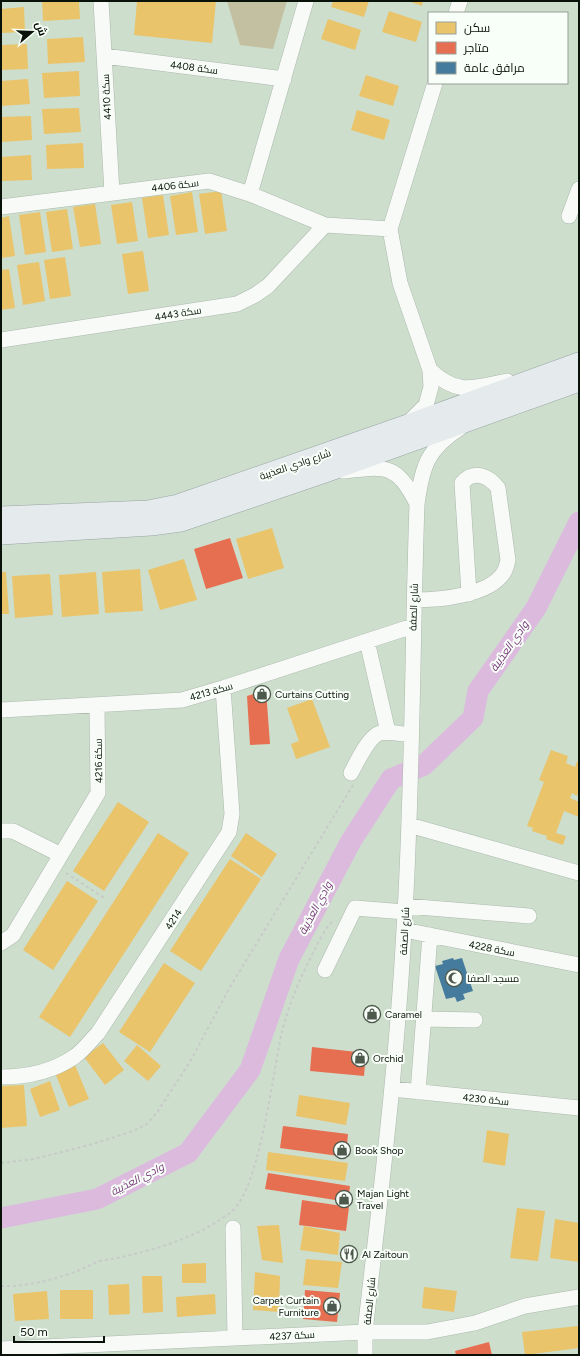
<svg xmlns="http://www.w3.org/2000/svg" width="580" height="1356" viewBox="0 0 580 1356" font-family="Figtree,Cairo,sans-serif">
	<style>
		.grass { fill: #c3c0a1 }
		.homes { fill: #e9c46a }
		.shops { fill: #e76f51 }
		.public { fill: #457b9d }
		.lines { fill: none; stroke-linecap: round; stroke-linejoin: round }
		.river { stroke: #dcbade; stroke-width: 21 }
		.minor-casing { stroke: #acb9ac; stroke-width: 16 }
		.major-casing { stroke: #98a4a5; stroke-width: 20 }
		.path { stroke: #c7cbc7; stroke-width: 2; stroke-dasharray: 3 3; stroke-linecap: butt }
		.minor { stroke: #f8faf8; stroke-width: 15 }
		.major { stroke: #e5eaec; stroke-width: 19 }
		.labels { text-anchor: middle; stroke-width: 4; stroke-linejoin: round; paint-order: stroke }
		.street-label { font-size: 10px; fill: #081208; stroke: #f8fef8 }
		.poi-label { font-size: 10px; fill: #081208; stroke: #f8fef8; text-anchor: start }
		.water-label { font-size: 11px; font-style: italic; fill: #76367a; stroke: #f8fef8 }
	</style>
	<rect width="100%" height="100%" fill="#cddecd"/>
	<path class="grass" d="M227,1h60l-14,48 -33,-4z"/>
	<path class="homes" d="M42,1h37l1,18 -37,2z
		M137,1h79l-4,42 -78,-8z
		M333,1h36l-5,16 -33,-10z
		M408,1h15l-1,5z
		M24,7l1,25 -24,1v-24z
		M389,11l33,11 -6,20 -34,-10z
		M328,19l33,11 -6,20 -34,-11z
		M83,37l2,25 -37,2 -1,-25z
		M27,44l1,25 -27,1v-25z
		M79,71l1,25 -36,2 -2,-25z
		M366,75l33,11 -6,20 -34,-10z
		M28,79l2,25 -29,2v-25z
		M79,108l2,24 -37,2 -2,-25z
		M357,110l33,10 -6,20 -33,-10z
		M31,116l1,24 -31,2v-25z
		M83,143l1,25 -37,1 -1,-24z
		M31,155l1,25 -31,1v-24z
		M221,191l6,40 -22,3 -6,-40z
		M192,192l6,40 -22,3 -6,-39z
		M163,195l6,40 -21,3 -6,-40z
		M132,202l6,39 -21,3 -6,-39z
		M95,204l6,40 -21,3 -7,-40z
		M67,209l6,40 -21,3 -6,-40z
		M40,212l6,40 -21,3 -6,-40z
		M9,216l6,40 -14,2v-40z
		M143,251l6,40 -21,3 -6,-40z
		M65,257l6,39 -21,3 -6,-39z
		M39,262l6,39 -22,4 -6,-40z
		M9,269l6,39 -14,2v-40z
		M272,528l12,40 -36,11 -12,-40z
		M184,559l13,41 -37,10 -12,-40z
		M140,569l3,42 -38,2 -3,-41z
		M1,572h5l3,42h-8z
		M96,572l3,42 -37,3 -3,-42z
		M50,574l3,41 -38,3 -3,-42z
		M312,699l18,48 -34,12 -5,-15 8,-3 -12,-33z
		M551,750l17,6 -2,7 9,4 2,-6 2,1v29l-2,5 -5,-3 -2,5 9,4v15l-15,-6 -8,22 10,3 -3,9 -17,-6 1,-3 -15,-5 1,-3 -6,-2 17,-44 -5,-2z
		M118,802l31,20 -45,69 -31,-20z
		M158,833l31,20 -119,184 -31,-20z
		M246,833l31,21 -15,23 -31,-21z
		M230,859l31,20 -60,92 -31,-20z
		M67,881l31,20 -45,69 -30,-20z
		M164,963l31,20 -45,69 -31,-20z
		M103,1043l21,27 -19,15 -21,-28z
		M137,1045l24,21 -13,15 -24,-20z
		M75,1065l14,34 -20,8 -14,-34z
		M50,1081l10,29 -20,7 -10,-28z
		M24,1085l3,41 -26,2v-42z
		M299,1095l51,8 -4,22 -50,-9z
		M487,1130l22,4 -4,32 -22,-4z
		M268,1152l80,11 -3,18 -79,-11z
		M517,1208l28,3 -7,50 -28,-3z
		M555,1219l24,4v39l-29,-4z
		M279,1225l4,38 -21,-3 -5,-34z
		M304,1226l36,7 -2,22 -38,-5z
		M306,1259l36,3 -4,26 -35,-3z
		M206,1263v20h-24v-19z
		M255,1272l25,4 -1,36 -26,-2z
		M142,1276h20l1,36 -20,1z
		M129,1284l1,30 -21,1 -1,-30z
		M424,1287l33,4 -3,21 -32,-4z
		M60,1290h33v29h-33z
		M47,1291l2,28 -34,2 -2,-27z
		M215,1294l1,20 -39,3 -1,-20z
		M578,1326l1,22 -54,7 -3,-23z"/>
	<path class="shops" d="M230,538l13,40 -37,11 -12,-40z
		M266,690l4,54 -20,1 -3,-49z
		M312,1047l54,6 -2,23 -54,-5z
		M283,1126l65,8 -2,23 -66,-9z
		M268,1173l82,13 -2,16 -83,-13z
		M302,1200l47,7 -3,24 -47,-6z
		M305,1290l35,3 -3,29 -34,-3z
		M489,1342l3,13h-36l-1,-4z"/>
	<path class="public" d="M453,958l1,2 8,-2 11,33 -10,3 2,5 -8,3 -2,-5 -9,2 -11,-33 8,-2 -1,-3z"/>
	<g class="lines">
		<path class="river" d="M1,1218l96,-19 91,-46 62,-83 39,-111 62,-118 40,-62 33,-14 49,-47 5,-27 58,-83 43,-86"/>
		<g class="minor-casing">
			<path id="minor" d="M101,1l11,192
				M456,13l4,-12
				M104,56l180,23
				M250,194l56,-193
				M1,207l208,-26 41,13 75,31 65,4
				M569,216l10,-27
				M1,340l236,-36 18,-9 13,-9 57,-61
				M430,370c28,26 43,18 77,11
				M409,422l17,-17 5,-18 -1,-17 -30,-87 -10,-54 45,-146
				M344,471c42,-5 53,-7 73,33
				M414,600c24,0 76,-4 90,-28 2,-3 3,-8 4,-12l-10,-72c-9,-12 -24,-19 -36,-5l7,111
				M367,641l21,91
				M1,710l181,-10 41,-12 190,-62
				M351,773c6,-11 18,-37 29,-40 10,-2 21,1 31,2
				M409,825l170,48
				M1,831h12l48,24
				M405,906l124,10
				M404,930l175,35
				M1,943l12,-8 85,-142 -1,-88
				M325,970l30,-62 50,4
				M424,1019l51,1
				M1,1077c26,0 51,-5 73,-20 9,-6 17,-17 24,-24l131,-201 3,-18 -9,-126
				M392,1089l187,19
				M418,1092l12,-157
				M233,1228l2,110
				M1,1349l364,-17h62l48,-9 50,-17 54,-9
				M365,1355v-23c15,-134 32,-268 39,-403 9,-141 8,-283 13,-425 5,-37 10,-55 43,-76"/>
		</g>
		<g class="major-casing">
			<path id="major" d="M1,516l147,-6 30,-6 227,-79 174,-63
				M1,535l150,-9 30,-4 144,-49 254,-91"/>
		</g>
		<path class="path" d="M66,873l40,26
			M1,1163l33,-4 59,-15 40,-13 14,-7 11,-13 33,-51 39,-73 123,-202
			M1,1286c25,1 50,-6 74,-14 8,-3 16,-8 25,-11 9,-2 18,-3 27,-5 36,-9 76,-21 105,-45 28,-23 41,-141 50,-179 7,-28 18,-54 31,-79 5,-9 11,-24 19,-31"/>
		<use href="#minor" class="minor"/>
		<use href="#major" class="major"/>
	</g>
	<defs>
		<g id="shop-ring" transform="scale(0.9)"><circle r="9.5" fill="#f8fef8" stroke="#4d594d" stroke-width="1.5"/><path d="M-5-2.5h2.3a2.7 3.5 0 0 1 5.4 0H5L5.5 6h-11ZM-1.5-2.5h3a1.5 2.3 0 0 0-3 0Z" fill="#4d594d"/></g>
		<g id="mosque-ring" transform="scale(0.9)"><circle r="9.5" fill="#f8fef8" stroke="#4d594d" stroke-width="1.5"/><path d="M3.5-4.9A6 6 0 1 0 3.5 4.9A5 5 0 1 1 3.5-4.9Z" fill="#4d594d"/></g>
		<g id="restaurant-ring" transform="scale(0.9)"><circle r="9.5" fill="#f8fef8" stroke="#4d594d" stroke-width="1.5"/><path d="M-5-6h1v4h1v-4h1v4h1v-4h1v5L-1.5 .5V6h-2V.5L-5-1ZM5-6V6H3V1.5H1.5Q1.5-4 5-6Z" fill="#4d594d"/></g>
	</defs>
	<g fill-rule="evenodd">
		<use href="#shop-ring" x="262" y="694"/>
		<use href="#mosque-ring" x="454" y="978"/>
		<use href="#shop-ring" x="372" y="1014"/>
		<use href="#shop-ring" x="360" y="1058"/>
		<use href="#shop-ring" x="342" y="1150"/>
		<use href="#shop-ring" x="344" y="1199"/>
		<use href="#restaurant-ring" x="349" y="1254"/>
		<use href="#shop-ring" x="332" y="1306"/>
	</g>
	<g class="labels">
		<g class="street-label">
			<text transform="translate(194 67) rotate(7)" y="4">سكة 4408</text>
			<text transform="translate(106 97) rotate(-93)" y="4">سكة 4410</text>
			<text transform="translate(175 185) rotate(-7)" y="4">سكة 4406</text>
			<text transform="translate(178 313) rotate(-9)" y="4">سكة 4443</text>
			<text transform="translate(295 464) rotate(-19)" y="4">شارع وادي العذيبة</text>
			<text transform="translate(413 607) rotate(-88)" y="4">شارع الصفة</text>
			<text transform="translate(211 691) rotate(-16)" y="4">سكة 4213</text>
			<text transform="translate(98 761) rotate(-91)" y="4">سكة 4216</text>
			<text transform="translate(173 919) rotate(-57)" y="4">4214</text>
			<text transform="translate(404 931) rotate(-87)" y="4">شارع الصفة</text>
			<text transform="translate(492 948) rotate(11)" y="4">سكة 4228</text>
			<text transform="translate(486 1099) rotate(6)" y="4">سكة 4230</text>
			<text transform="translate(369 1301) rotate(-84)" y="4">شارع الصفة</text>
			<text transform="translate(292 1335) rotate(-3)" y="4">سكة 4237</text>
		</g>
		<g class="poi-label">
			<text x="275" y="698">Curtains Cutting</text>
			<text x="467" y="982">مسجد الصفا</text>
			<text x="385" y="1018">Caramel</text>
			<text x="373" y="1062">Orchid</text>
			<text x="355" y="1154">Book Shop</text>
			<text x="357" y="1197">Majan Light<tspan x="357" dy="12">Travel</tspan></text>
			<text x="362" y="1258">Al Zaitoun</text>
			<text x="319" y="1304" text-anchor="end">Carpet Curtain<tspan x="319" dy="12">Furniture</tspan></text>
		</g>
		<g class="water-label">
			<text transform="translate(509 646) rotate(-55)" y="4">وادي العذيبة</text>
			<text transform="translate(315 908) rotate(-62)" y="4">وادي العذيبة</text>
			<text transform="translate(137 1179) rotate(-27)" y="4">وادي العذيبة</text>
		</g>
	</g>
	<rect width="580" height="1356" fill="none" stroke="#081208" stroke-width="4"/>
	<rect x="428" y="12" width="140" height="72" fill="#f8fef8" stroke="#98a098"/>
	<rect x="436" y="22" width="20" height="12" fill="#e9c46a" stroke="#98a098"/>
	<text x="464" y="32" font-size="12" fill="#081208">سكن</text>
	<rect x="436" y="42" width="20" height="12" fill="#e76f51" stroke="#98a098"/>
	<text x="464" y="52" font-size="12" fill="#081208">متاجر</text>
	<rect x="436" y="62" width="20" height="12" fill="#457b9d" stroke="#98a098"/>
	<text x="464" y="72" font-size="12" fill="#081208">مرافق عامة</text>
	<g transform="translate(32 32) rotate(71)" stroke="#f8fef8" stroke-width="3" paint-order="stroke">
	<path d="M0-3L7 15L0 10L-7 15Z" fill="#081208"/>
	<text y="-6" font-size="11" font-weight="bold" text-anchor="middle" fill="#081208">ش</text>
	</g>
	<path d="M14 1336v6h90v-6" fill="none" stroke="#081208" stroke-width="2"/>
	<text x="20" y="1336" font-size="12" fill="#081208" stroke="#f8fef8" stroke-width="3" paint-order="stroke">50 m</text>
</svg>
